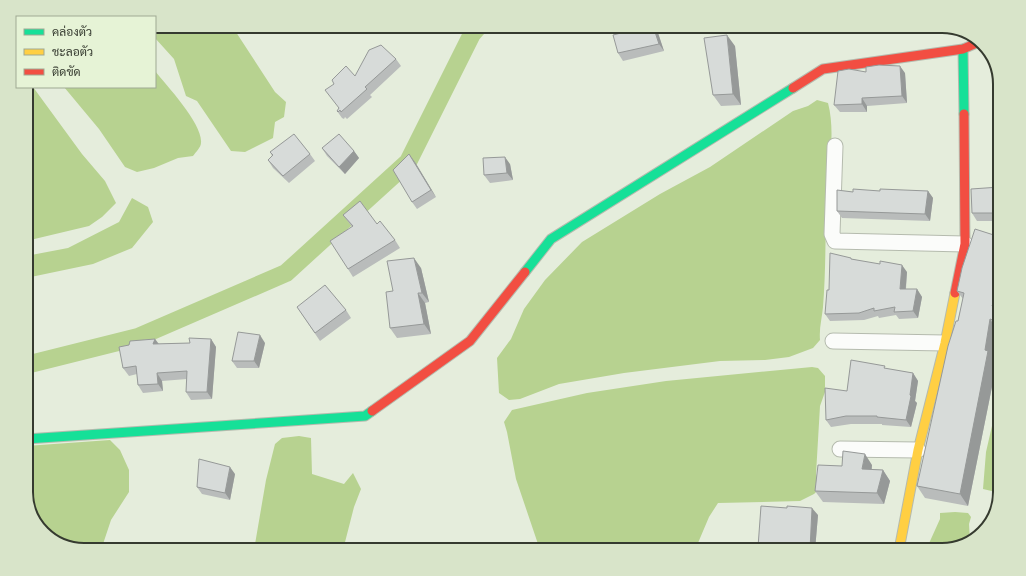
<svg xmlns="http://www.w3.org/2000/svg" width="1026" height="576" viewBox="0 0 1026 576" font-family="'DM Sans',Sarabun,sans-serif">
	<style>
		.water { fill: #b7d290 }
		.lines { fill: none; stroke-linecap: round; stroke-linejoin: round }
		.canal { stroke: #b7d290; stroke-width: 18 }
		.street-casing { stroke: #b5bbae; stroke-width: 17 }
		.fast-casing { stroke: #b5bbae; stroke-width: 11 }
		.slow-casing { stroke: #b5bbae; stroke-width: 11 }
		.jam-casing { stroke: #b5bbae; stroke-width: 11 }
		.street { stroke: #fbfcfa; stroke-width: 15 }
		.fast { stroke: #16e098; stroke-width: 9 }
		.slow { stroke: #ffcf43; stroke-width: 9 }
		.jam { stroke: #f24e42; stroke-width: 9 }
		.wall { fill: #b9bcbb }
		.shaded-wall { fill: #969998 }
		.building { fill: #d7dbd9; stroke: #969998 }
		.rim { fill: none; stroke: #353a2f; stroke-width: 2 }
	</style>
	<rect width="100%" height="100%" fill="#e5eddc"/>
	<path class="water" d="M155,26h77l43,66 11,10 -2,15 -9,5 -2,16 -28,14 -14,-1 -34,-50 -11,-5 -12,-37 -19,-21z
		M155,71c12,15 48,53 46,72 0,4 -5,9 -8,13l-15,2 -24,10 -17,4 -12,-5 -26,-38 -35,-42h91z
		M26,87h7l49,67 23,27 11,22 -14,14 -13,9 -63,15z
		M817,100l11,3c8,31 0,63 -1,94 -2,37 -1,73 -4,110 -1,11 -4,21 -3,33l-7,8 -24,9 -24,3 -45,1 -96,12 -65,11 -39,15 -11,1 -10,-7 -2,-35 14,-19 13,-30 21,-29 37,-38 78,-48 50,-27 83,-56 15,-5z
		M132,198l16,9 5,15 -21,26 -39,16 -67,14v-22l42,-8 51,-26z
		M812,367l6,1 7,8v16l-5,14 -4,68 4,14 -6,6 -14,7 -82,2 -9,14 -14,33h-159l2,-6 -22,-65 -9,-47 -3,-10 8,-12 75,-17 79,-12z
		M1000,391v102l-17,-4 3,-37z
		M299,436l12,2 1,36 32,10 9,-11 8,16 -7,18 -11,43h-89l12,-70 9,-36 7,-6z
		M110,440l10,10 9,20v22l-18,28 -10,30h-17l-29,-8 -19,-18 -10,-28v-50z
		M955,512l13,1 3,4 -2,7 1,18 -28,8h-16l14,-31v-6z"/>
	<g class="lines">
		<path class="canal" d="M26,365l112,-28 148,-64 122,-111 64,-128 7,-8"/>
		<g class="street-casing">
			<path id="street" d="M835,146l-3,88 3,7 130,3
				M833,341l112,2
				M840,449l78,1"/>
		</g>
		<g class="fast-casing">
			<path id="fast" d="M963,49l1,65
				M525,272l26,-33 242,-151
				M26,439l339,-23 7,-5"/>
		</g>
		<g class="slow-casing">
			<path id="slow" d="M899,550l19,-100 27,-107 10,-50"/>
		</g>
		<g class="jam-casing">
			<path id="jam" d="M793,88l30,-19 140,-20 16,-7
				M955,293l10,-49 -1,-130
				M372,411l98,-70 55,-69"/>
		</g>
		<use href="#street" class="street"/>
		<use href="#fast" class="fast"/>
		<use href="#slow" class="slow"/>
		<use href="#jam" class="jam"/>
	</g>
	<path class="wall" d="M565,26h18l-11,8z
		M653,26l5,7 6,18 -41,10 -5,-8z
		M735,46l6,59 -20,1 -8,-11z
		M396,59l5,7 -31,29 2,2 -25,22 -2,-2 -1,2 -2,-1 -5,-7 18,-35z
		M866,72l39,1 2,30 -40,3v6h-27l-6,-7z
		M1000,89v41l-7,-10z
		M322,148l32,3 5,7 -14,16 -18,-18z
		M270,152l40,2 5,7 -26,22 -16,-15 -5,-8 4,-4z
		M415,162l21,35 -19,12 -5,-7z
		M510,164l3,16 -23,3 -6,-8z
		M1000,187v34h-23l-5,-8z
		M880,191h48l5,7 -3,23 -88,-3 -5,-7 16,-19z
		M343,215l34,9 18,16 5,8 -47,29 -5,-8 4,-42z
		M1000,237v94h-2l-4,27 3,4 -29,144 -43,-8 -8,-12 46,-187 -6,-8z
		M852,259l55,13 -1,17h11l5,8 -4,21 -19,1 -3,-4 -17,3 -1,-2 -14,4 -34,1 -5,-7 4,-24z
		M421,268l8,34 -4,1 6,31 -34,4 -7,-10 3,-37z
		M297,307l49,3 5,8 -31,23z
		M155,339l4,5 31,-1 21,-4 5,8 -4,52 -21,1 -5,-8 1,-13 -25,2 1,10 -20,2 -5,-8 -1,-11 -8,2 -6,-8 6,-23z
		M265,343l-6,25h-22l-5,-7z
		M887,369l26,4 5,8 -3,20 2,2 -6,24 -29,-2v-1h-31l-20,3 -5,-7 21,-29z
		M872,465v4l11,1 7,11 -6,23 -61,-2 -8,-11 27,-25z
		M235,474l-5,26 -28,-6 -5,-7z
		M818,515l-3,35h-55l-2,-3z"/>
	<path class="shaded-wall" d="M653,26l5,7 6,18 -5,-7z
		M727,35l8,11 6,59 -8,-11z
		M900,66l5,7 2,30 -5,-7z
		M862,98l5,8v6l-5,-8z
		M354,151l5,7 -14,16 -6,-7z
		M409,154l6,8 21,35 -5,-7z
		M505,157l5,7 3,16 -6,-7z
		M928,191l5,7 -3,23 -5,-7z
		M414,258l7,10 8,34 -7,-9z
		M1000,259v71l-7,-10 -1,-14 1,-28z
		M902,265l5,7 -2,25 -5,-8z
		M917,289l5,8 -4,21 -5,-7z
		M418,293l7,10 6,31 -7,-10z
		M990,319l8,12 -4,27 3,4 -29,144 -8,-12z
		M260,335l5,8 -6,25 -5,-7z
		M155,339l5,7 -7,-2z
		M211,339l5,8 -4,52 -5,-7z
		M157,373l5,8 1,10 -5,-7z
		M913,373l5,8 -3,20 2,2 -6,24 -5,-7z
		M865,454l7,11 -2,15 -8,-11z
		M230,467l5,7 -5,26 -5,-7z
		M883,470l7,11 -6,23 -7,-11z
		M812,508l6,7 -3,35h-5z"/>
	<path class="building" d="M649,26h4l6,18 -41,9 -5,-18z
		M727,35l6,59 -20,1 -9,-57z
		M381,45l15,14 -31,28 2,2 -26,23 -1,-2 -2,2 -1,-1 2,-3 -14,-18 9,-6 -2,-4 14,-14 9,10 14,-26z
		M879,65l21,1 2,30 -40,2v6l-28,1 4,-34 11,-2 17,3v-5z
		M1000,89v31h-7l1,-30z
		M294,134l16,20 -27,22 -15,-16 5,-5 -3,-3z
		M339,134l15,17 -15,16 -17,-19z
		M409,154l22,36 -19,12 -19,-32z
		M505,157l2,16 -23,2 -1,-17z
		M1000,187v26h-28l-1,-24z
		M853,189l27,2v-2l48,2 -3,23 -88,-3v-21l16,2z
		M360,201l17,23 3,-3 15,19 -47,29 -18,-28 23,-15 -10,-11z
		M975,229l25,8v22l-7,19 7,1v3l-8,24 3,1 -2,13 -3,-1 -5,31 3,1 -28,143 -43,-8 31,-140 8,-25h2l6,-28 -7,-2 5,-23z
		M830,253l21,5v1l29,5v-3l22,4 -2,24h17l-4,22 -19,1 1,-5 -21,4v-3l-15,5 -34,1 2,-24h2z
		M414,258l8,35h-4l6,31 -34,4 -4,-36 7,-1 -6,-30z
		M325,285l21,25 -31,23 -18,-26z
		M238,332l22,3 -6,26h-22z
		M189,338l22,1 -4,53h-21l1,-21 -30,2 1,11 -20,1 -2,-19 -13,2 -4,-21 10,-2 1,-4 25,-2 -2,5 37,-1z
		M851,360l34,6 -1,2 29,5 -3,22 1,1 -5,24 -29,-3v-1h-31l-20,4 -1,-32 22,3z
		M843,451l22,3 -3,15 21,1 -6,23 -62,-2 3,-26 24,1z
		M199,459l31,8 -5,26 -28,-6z
		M761,506l26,2v-2l25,2 -2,42h-24v-1l-28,-2z"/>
	<path d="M0 0H1026V576H0ZM84 33H942A51 51 0 0 1 993 84V492A51 51 0 0 1 942 543H84A51 51 0 0 1 33 492V84A51 51 0 0 1 84 33Z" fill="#d8e4c9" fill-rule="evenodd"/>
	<path class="rim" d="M84 33H942A51 51 0 0 1 993 84V492A51 51 0 0 1 942 543H84A51 51 0 0 1 33 492V84A51 51 0 0 1 84 33Z"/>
	<rect x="16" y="16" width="140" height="72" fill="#e6f3d6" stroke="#9fa993"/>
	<rect x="24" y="29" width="20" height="6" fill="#16e098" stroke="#9fa993"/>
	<text x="52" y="36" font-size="12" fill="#353a2f">คล่องตัว</text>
	<rect x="24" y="49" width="20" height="6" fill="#ffcf43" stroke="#9fa993"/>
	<text x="52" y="56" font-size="12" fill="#353a2f">ชะลอตัว</text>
	<rect x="24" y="69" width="20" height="6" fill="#f24e42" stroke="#9fa993"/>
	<text x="52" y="76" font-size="12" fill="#353a2f">ติดขัด</text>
</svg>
